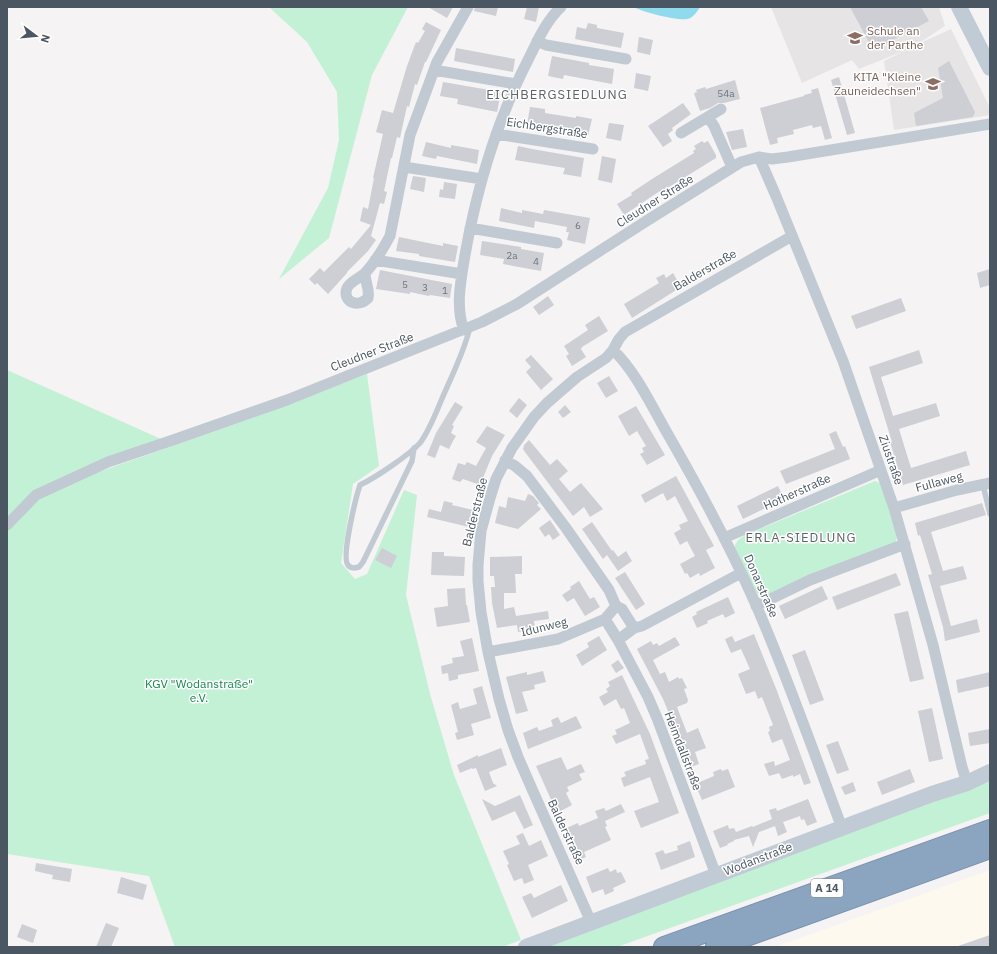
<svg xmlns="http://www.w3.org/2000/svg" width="997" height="954" viewBox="0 0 997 954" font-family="'IBM Plex Sans',sans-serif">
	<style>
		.commercial { fill: #fdf9ef }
		.education { fill: #e6e4e5 }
		.green { fill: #c3f1d5 }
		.water { fill: #90daee }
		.building { fill: #cdcfd5 }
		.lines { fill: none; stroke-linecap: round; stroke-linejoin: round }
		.highway-casing { stroke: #7690ad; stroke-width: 22 }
		.lane { stroke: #c1cad2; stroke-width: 5.5 }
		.street { stroke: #c1cad2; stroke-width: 11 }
		.secondary { stroke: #c1cbd6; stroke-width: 16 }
		.highway { stroke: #8ba5c1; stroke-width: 20 }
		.labels { text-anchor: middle; stroke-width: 3; stroke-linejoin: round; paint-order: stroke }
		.number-label { font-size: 10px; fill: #6b747e }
		.shield { fill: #fff; stroke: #808990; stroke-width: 1 }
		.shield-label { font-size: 11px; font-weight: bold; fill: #4a5661 }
		.education-label { font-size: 12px; fill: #785e54; stroke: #fff; text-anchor: start }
		.street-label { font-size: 12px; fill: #4a5661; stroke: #fff }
		.park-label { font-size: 12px; fill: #17864f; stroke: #fff }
		.neighbourhood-label { font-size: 13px; letter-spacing: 1px; fill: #5f6368; stroke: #fff }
	</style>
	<rect width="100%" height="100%" fill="#f5f3f3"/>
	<path class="commercial" d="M990,870v77h-215z"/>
	<path class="education" d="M771,7h168l6,19 -29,19 35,-16 39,79v7l-96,15 -10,-69 22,-11 -47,19 -7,-9 -50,23z"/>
	<path class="green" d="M269,7h139l-36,68 -43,163 -50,41 49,-91 11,-48 -2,-48 -30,-50z
		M7,370l154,69 -125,56 -29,27z
		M367,374l12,92 -26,18 -12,79 14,16 12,-5 37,-84 13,5 -11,100 24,99 24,81 67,165 -19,7h-327l-26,-71 -142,-22v-324l33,-32 53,-24 182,-64z
		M875,481l5,2 2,4 15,49 -1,6c-45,16 -89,35 -132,55l-4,-1 -4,-4 -21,-41v-6l3,-5 7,-5z
		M990,779v34l-373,134h-74z"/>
	<path class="water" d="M634,7h66c-3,5 -7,11 -13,12 -9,2 -46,-7 -53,-12z"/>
	<path class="building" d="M428,7h25l-6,11z
		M475,7h23l-2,9 -22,-5z
		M527,7h12l-3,15 -12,-3z
		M850,7h71l8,14 -56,29z
		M426,22l15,8 -15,32h-1l-8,23 -2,-1 -6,23 -2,-1 -7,32 -3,-1 -5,21h-1l-7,33 3,1 -3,12 -4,-1 -9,33 5,4 -8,11 -21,21v1l-19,21 -11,-11 -2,2 -6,-6 11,-11 4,4 25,-25 2,2 20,-24 -11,-4 3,-14 5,2 6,-31h-1l10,-44 -7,-2 6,-22 11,3 14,-47 9,-24 2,1 7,-12 -3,-2z
		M588,23l9,2v3l27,5 -3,15 -46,-9 2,-12 9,2z
		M639,37l14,3 -3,15 -13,-3z
		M456,48l59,11 -2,13 -59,-11z
		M552,56l37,7v2l25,4 -2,15 -48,-9 -1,4 -15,-3z
		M949,61l26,51 -2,5 -57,9 -2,-13 29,-15 -5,-30z
		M636,73l15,3 -3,15 -14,-3z
		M839,77l16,56 -8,2 -16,-55z
		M735,80l5,19 -16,4h-6l-8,5 -10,3 -6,-18 3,-1 -1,-2 9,-3 1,2z
		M443,82l58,10 -4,20 -40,-8 1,-5 -18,-3z
		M818,88l14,50 -7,2 -4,-14 -8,2 -1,-3 -19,5 1,4 -17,4 1,5 -8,2 -10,-37 44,-12v-1l8,-2 -1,-3z
		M683,103l8,11 -19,14 1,2 -5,4 4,7 -9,6 -15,-21z
		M530,107l15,2v4l31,5v-2l16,3 -4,17 -23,-5 -1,2 -37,-8z
		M609,123l15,2 -3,16 -15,-3z
		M743,129l4,18 -15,3 -6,-18z
		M702,141l2,2 4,-2 8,14v3l-55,34 -1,-1 -36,24 -7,-11 15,-9 -1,-2 21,-14 42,-26 -1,-2 3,-2 -2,-3z
		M426,142l25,6v-3l28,5 -2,14 -40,-8 -1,3 -14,-3z
		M518,146l14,3 52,9 -3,19 -18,-3 2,-6 -50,-8z
		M602,156l14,3 -4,24 -14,-3z
		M413,176l13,2 -2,14 -14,-3z
		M444,182l13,2 -2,15 -16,-2 1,-8 3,1z
		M501,208l21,5v-3l21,4 1,-4 46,8 -5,26 -18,-4 2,-8h-3l1,-5 -32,-6 -1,7 -35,-7z
		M399,237l44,9v-3l15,3 -3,16 -36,-6v-2l-23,-3z
		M482,241l39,6v2l23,4 -3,18 -38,-7 1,-5 -24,-4z
		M990,269v16l-10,3 -3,-15z
		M380,270l72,14 -2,14 -20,-3 -1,1 -19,-4v2l-34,-5z
		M673,273l8,14 -49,31 -8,-14 35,-21 -3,-5 8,-4 2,4z
		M548,296l6,9 -15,10 -6,-8z
		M901,298l5,13 -50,18 -5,-13z
		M599,316l9,15 -26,16 -1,2 5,8 -14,9 -6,-10 3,-2 -5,-8 24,-16 -3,-5z
		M919,350l4,13 -42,14 12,39 43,-13 4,13 -41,13 12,39 55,-17 4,14 -67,20 -13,-43h2l-23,-75z
		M531,355l22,24 -12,11 -15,-18 5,-5 -6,-7z
		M609,376l9,15 -12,7 -9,-15z
		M519,398l8,7 -10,13 -8,-7z
		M455,402l8,5 -11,18 2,1 -3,7 5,3 -3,5 -4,8 -9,-4 -5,13 -8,-3 9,-22z
		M565,405l6,7 -8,6 -5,-6z
		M636,406l29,49 -18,10 -7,-11 4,-2 -2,-4 4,-2 -9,-15 -8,5 -11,-20z
		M487,426l18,9 -13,21 -12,29 -17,-6 -3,3 -8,-3 6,-16 7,2 2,-3 9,4 10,-18 -10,-6z
		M836,431l7,16 2,-1 5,13 -64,25 -6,-13 55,-22 -6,-15z
		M529,440l21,25 7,-6 11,12 -9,8 11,13 11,-9 22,26 -13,8 -6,-10 -11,9 -48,-64 -2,-3 1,-4z
		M676,476l38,70 -8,4 9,18 -15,8 -1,-3 -9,5 -3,-5 -2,1 -5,-10 15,-8 -8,-15 -7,4 -6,-12 7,-4 -2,-4 9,-4 -13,-25 -8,5 -4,-8 -18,10 -4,-8z
		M778,486l6,13 -41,20 -6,-13z
		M528,494l5,2 6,7 -2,2 4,4 -23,20 -23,-6 4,-17 7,2 2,-11 17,4z
		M444,501l9,2 -1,2 21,5 -4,17 -42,-10 2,-8 12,3z
		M982,503l4,12 -55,17 12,39 20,-5 4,13 -27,7 11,40 26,-7 3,13 -35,9 -2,-14 -15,-52 4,-1 -12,-39 -2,1 -3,-13z
		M550,520l10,15 -7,5 -4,-6 -4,3 -6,-9z
		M592,522l20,29 1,-1 5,7 8,-6 6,10 -14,10 -11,-16 -4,4 -21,-30z
		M382,548l15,8 -6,12 -16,-8z
		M432,552h12v4l21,1 -1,19 -33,-1z
		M522,556v18h-7l1,19h-12v16l10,-2 2,9 32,-5 1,8 -15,2 1,8 -17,3 -1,-7 -20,3 -5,-25 -1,-16h4l-1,-11h-4v-19z
		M625,572l20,32 -9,6 -21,-32z
		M896,573l5,12 -64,25 -5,-13z
		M579,581l11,18 4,-2 6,10 -15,9 -11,-18 -7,4 -5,-7 9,-6 -1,-2z
		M822,586l6,13 -43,20 -6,-13z
		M465,588l1,17h1l3,17 -33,5 -3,-19 14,-2 -1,-17z
		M728,597l7,16 -10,5 -2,-4 -16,7 1,2 -11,5 -5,-11 5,-3 -1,-2z
		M908,611l16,68 -14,3 -16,-68z
		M754,634l23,57 34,92 -7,2 -4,-11 -7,3v-2l-11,4 -3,-6 -10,3 -5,-12 10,-3 1,5 15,-6 -8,-21 -10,4 -4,-11 2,-1 -1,-4 4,-2 -11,-28 -4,2 -3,-8 -9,3 -8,-20 12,-5 -9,-20 -10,4 -6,-14 7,-3 3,6z
		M599,636l8,14 -25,16 -6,-11 13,-8 -2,-4z
		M675,637l5,8 -27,15 7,14 5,-2 4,10 9,-5 1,2 3,-1 5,10 -3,1 4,11 -1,3 -10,4 10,26 11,-5 8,20 -11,4 4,12 -8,3 -28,-68 -26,-50 14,-8 2,4 4,-2 2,3z
		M472,638l7,33 -21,4v4l-9,2 -1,-8 -6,1 -1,-8 12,-3 -1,-5 12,-2 -4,-15z
		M805,650l19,50 -14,5 -18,-50z
		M618,660l6,8 -8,5 -5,-8z
		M543,671l3,11 -12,3 1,4 -13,3 6,19 -12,3 -10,-37 21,-5v3z
		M990,672v14l-32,7 -2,-13z
		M622,675l28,59 29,79 -38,15 -7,-17 25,-9 -9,-25 -26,10 -3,-9 5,-2 -2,-4 22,-8 -1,-4 4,-1 -9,-25 -24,10 -4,-8 5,-2 -2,-4 15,-7 -6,-15 -3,1 -5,-10 -12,7 -5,-9 9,-5 -2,-3 4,-3 -2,-4z
		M482,686l9,32 -20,6 3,11 -17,5 -2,-7 3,-1 -7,-27 7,-3 2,7 17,-5 -4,-15z
		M932,708l11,51 -14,3 -11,-51z
		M576,716l6,12 -54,21 -5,-16 14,-6 2,4 14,-5 -2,-6 7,-3 3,6z
		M990,729v14l-20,3 -2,-13z
		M838,741l11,29 -12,4 -11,-29z
		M501,748l6,17 -18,7 4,11 4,3 -12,5 -9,-23 -4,1v-1l-12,5 -3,-8 21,-10v2z
		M561,757l6,13 14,-6 4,8 -6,2 3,6 -15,7 2,4 -3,2 6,12 -15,8 -21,-47z
		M721,769l1,2 6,-2 7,18 -33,13 -7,-16 19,-8 -1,-4z
		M910,769l5,13 -33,13 -5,-13z
		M853,782l3,9 -11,4 -4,-8z
		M520,795l13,30 -9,4 -9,-18 -23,10 -10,-22 13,7z
		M808,799l9,23 -10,4 -3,-7 -3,1 -1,-4 -17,6 4,10 -9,4 -3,-10 -16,6 -6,15 -4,-11 -15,4v1l-7,3 1,1 -8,3 -7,-17 15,-6 1,4 5,-1 2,4 16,-6 1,1 19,-8 -3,-9 7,-2 1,3z
		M621,804l4,8 -20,9 2,5 -2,1 6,13 -27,12 2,5 -7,3 -15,-31 14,-6 1,3 19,-8 -3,-7 9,-3 2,3z
		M523,833l6,13 12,-6 7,16 -20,9 6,15 -10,4 -2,-6 -8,3 -7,-16 2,-1 -6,-13 17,-7 -4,-8z
		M690,841l5,16 -34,13 -6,-17 8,-3 2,4 13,-4 -1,-4z
		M36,863l36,6 -2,13 -18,-3 1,-4 -18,-4z
		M608,868l2,4 6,-3 1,4 4,-1 5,10 -13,6 1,3 -9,4 -2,-6 -11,4 -6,-16z
		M121,877l26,8 -4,15 -26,-7z
		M561,885l7,16 -36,17 -10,-21 9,-4 3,5z
		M106,923l13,5 -8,19h-15z
		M22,924l15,6 -4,13 -16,-6z
		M990,935v12h-32v-1z"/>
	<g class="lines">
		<g class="highway-casing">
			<path id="highway" d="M664,947l326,-117
				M716,947l274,-99"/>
		</g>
		<path class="lane" d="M414,448l-2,13 -49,101 -4,5c-4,1 -8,2 -11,-2 -7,-8 8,-68 12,-80 15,-7 49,-30 60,-42 9,-12 15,-28 21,-42 10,-24 23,-48 29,-74
			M983,485l7,29"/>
		<path class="street" d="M537,41l9,4 80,14
			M434,70l82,14
			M708,117l6,9 18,41
			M681,133l40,-24
			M496,134l97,15
			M759,157l17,39 67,165 51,147 39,137 29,122 5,16
			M404,167l78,12
			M470,228l87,15
			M375,260l87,14
			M365,273c0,10 5,16 3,25 -11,11 -26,3 -21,-10 3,-7 14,-10 19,-16 10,-11 17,-23 24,-36l20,-101 27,-73 31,-55
			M464,330c-9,-23 -3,-51 1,-75 12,-68 32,-135 64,-197 9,-18 17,-37 32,-51
			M613,350c23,21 41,61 57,88 31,54 61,110 86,167 32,73 58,148 86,223
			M505,460l10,6 12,10 39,52 43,62 7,16 6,3 12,19 -16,12 30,57 9,21 59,157
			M894,508l63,-18 33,-7
			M7,525l29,-30 72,-33 68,-23 111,-39 195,-78 35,-18 131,-84 93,-58 18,-5 13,2 16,-2 202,-33
			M724,538l157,-68
			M616,606l-11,13 13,21
			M756,606l54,-26 95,-36
			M634,628l8,-2 99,-53
			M488,652l70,-13 47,-20
			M591,922l-59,-133 -14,-32 -10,-27 -9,-31 -11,-47 -7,-40 -3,-31v-16l3,-34 9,-33 6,-19 16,-31 22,-31 13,-14 30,-26 29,-19 7,-8 6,-11 6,-7 167,-96"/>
		<path class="secondary" d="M959,7l31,61
			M526,947l406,-153 35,-11 23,-11"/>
		<use href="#highway" class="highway"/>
	</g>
	<defs>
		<g id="school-bare" transform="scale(1.2)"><path d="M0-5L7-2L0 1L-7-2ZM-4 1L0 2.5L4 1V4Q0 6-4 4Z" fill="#8d6e63" stroke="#fff" stroke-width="2.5" paint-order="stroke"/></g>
	</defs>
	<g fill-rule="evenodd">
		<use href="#school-bare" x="855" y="38"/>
		<use href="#school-bare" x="933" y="84"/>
	</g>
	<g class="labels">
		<g class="number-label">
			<text x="726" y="97">54a</text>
			<text x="578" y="229">6</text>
			<text x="512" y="259">2a</text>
			<text x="536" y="265">4</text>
			<text x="405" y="288">5</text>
			<text x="425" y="291">3</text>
			<text x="445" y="294">1</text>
		</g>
		<rect class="shield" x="811" y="879" width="32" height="18" rx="3"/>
		<g class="shield-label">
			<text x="827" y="892">A 14</text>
		</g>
		<g class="education-label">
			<text x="867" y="35">Schule an<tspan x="867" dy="14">der Parthe</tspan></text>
			<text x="921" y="81" text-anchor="end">KITA "Kleine<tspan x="921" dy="14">Zauneidechsen"</tspan></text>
		</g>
		<g class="street-label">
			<text transform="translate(547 128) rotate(9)" y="4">Eichbergstraße</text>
			<text transform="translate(655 201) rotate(-32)" y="4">Cleudner Straße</text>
			<text transform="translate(705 270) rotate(-30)" y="4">Balderstraße</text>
			<text transform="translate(372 352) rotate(-21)" y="4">Cleudner Straße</text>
			<text transform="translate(891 460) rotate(71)" y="4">Ziustraße</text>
			<text transform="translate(939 482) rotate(-15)" y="4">Fullaweg</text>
			<text transform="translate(797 492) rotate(-24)" y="4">Hotherstraße</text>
			<text transform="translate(475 512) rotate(-76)" y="4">Balderstraße</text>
			<text transform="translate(761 586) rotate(66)" y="4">Donarstraße</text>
			<text transform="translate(544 627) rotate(-14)" y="4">Idunweg</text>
			<text transform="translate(683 751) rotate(69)" y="4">Heimdallstraße</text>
			<text transform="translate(566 832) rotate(65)" y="4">Balderstraße</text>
			<text transform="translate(758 859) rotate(-21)" y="4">Wodanstraße</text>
		</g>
		<g class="park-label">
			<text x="199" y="688">KGV "Wodanstraße"<tspan x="199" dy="14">e.V.</tspan></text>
		</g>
		<g class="neighbourhood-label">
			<text x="557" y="99">EICHBERGSIEDLUNG</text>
			<text x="801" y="542">ERLA-SIEDLUNG</text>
		</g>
	</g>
	<rect width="997" height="954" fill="none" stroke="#4a5661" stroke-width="16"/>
	<g transform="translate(36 36) rotate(106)" stroke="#ffffff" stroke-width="3" paint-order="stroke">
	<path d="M0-3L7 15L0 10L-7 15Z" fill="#4a5661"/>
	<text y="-6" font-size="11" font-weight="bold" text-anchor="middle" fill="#4a5661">N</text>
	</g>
</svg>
